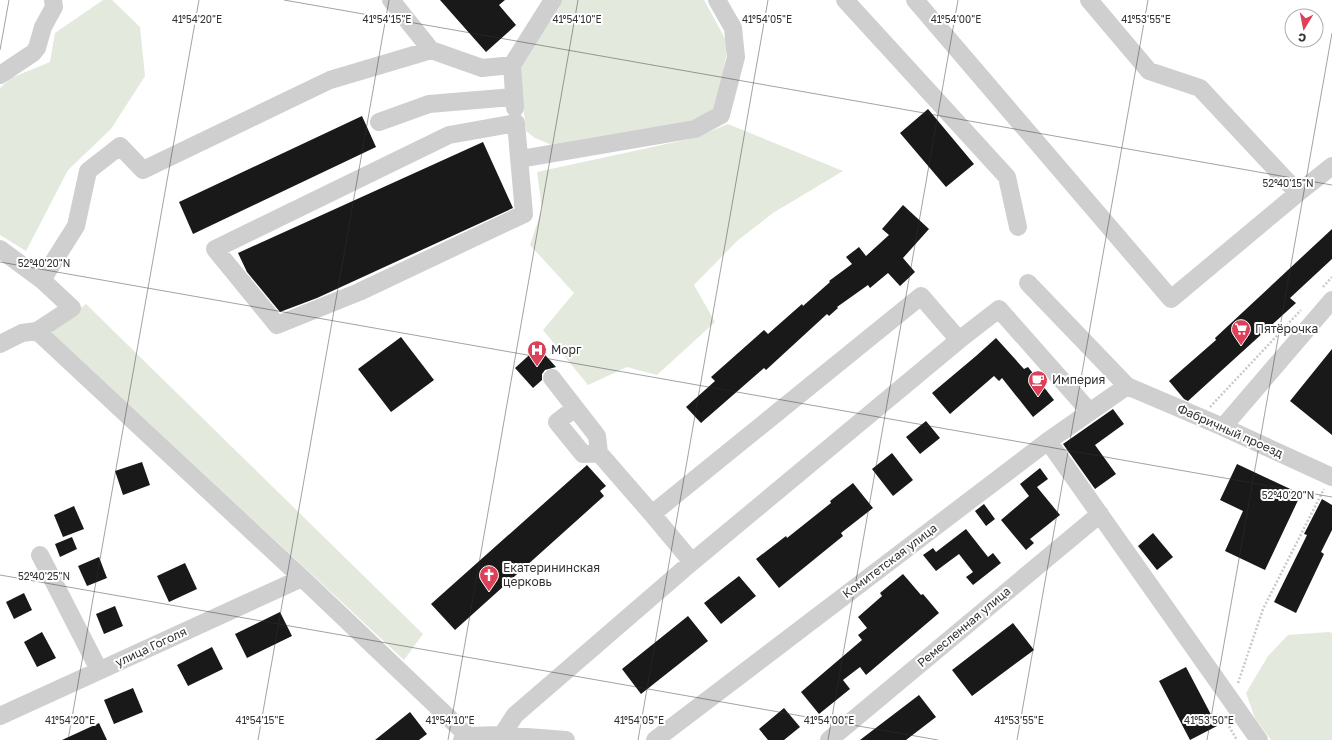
<svg xmlns="http://www.w3.org/2000/svg" width="1332" height="740" viewBox="0 0 1332 740" font-family="'Golos Text',sans-serif">
	<style>
		.green { fill: #e3e9dc }
		.building { fill: #191919 }
		.lines { fill: none; stroke-linecap: round; stroke-linejoin: round }
		.path { stroke: #c9c9c9; stroke-width: 2.5; stroke-dasharray: 2 2; stroke-linecap: butt }
		.minor { stroke: #cfcfcf; stroke-width: 18 }
		.ticks { fill: none; stroke: #323232; stroke-width: 1; stroke-opacity: 0.45 }
		.labels { text-anchor: middle; stroke-width: 4; stroke-linejoin: round; paint-order: stroke }
		.poi-label { font-size: 12px; fill: #323232; stroke: #fff; text-anchor: start }
		.street-label { font-size: 12px; fill: #323232; stroke: #fff }
		.ticks-label { font-size: 10px; text-anchor: middle; fill: #323232; stroke: #fff; stroke-width: 4; stroke-linejoin: round; paint-order: stroke }
	</style>
	<rect width="100%" height="100%" fill="#fff"/>
	<path class="green" d="M103,0h9l28,27 5,49 -34,53 -43,41 -42,81 -26,-16v-147l11,-10 39,-16 5,-29z
		M562,0h142l24,44 -11,65 -19,13 -144,24 -19,-8 -9,-7 -7,-62 40,-61z
		M728,124l115,47 -70,42 -36,28 -43,44 21,37 -58,53 -30,-8 -39,18 -45,-55 31,-37 -44,-48 12,-36 -5,-37 157,-34z
		M86,304l337,330 -19,26 -353,-328z
		M1329,632l3,1v107h-61l-16,-22 -9,-25 22,-37 20,-21z"/>
	<path class="building" d="M440,0h65l-6,5 17,20 -30,27z
		M928,109l46,55 -28,23 -46,-54z
		M362,116l14,31 -183,87 -14,-32z
		M483,142l30,66 -196,90 -37,14 -33,-40 -9,-19z
		M903,205l26,24 -26,29 12,14 -15,14 -12,-13 -18,15 -2,-3 -31,22 1,1 -9,8 -2,-2 -61,56 -2,-2 -63,55 -15,-16 29,-26 -4,-4 53,-47 4,4 34,-30 1,2 27,-24 -1,-1 23,-17 -6,-7 13,-10 7,9 23,-21 -7,-6z
		M1332,229v30l-42,39 6,5 -108,98 -4,-2 -15,-18 47,-41 -1,-2z
		M401,337l33,43 -43,32 -33,-43z
		M996,338l28,31 4,-2 26,33 -21,17 -31,-39 -3,3 -5,-5 -44,38 -18,-21 44,-37z
		M538,347l18,20 -11,3 -3,4v6l-9,8 -18,-20z
		M1332,349v86l-42,-34z
		M1113,409l11,15 -29,21 21,29 -21,15 -32,-45z
		M926,421l14,17 -20,16 -14,-17z
		M892,453l21,27 -20,16 -21,-27z
		M142,462l8,23 -27,10 -8,-24z
		M1237,464l64,30 -36,76 -40,-19 18,-40 -23,-11z
		M587,465l19,21 -6,5 4,5 -149,134 -24,-26z
		M1040,468l8,11 -11,8 23,28 -30,24 4,4 -8,7 -25,-30 28,-24 -9,-12z
		M853,483l20,25 -32,25 2,3 -64,52 -23,-29 30,-23 1,2 44,-35 -1,-2z
		M1322,499l10,6v25l-11,22 3,2 -28,59 -22,-11 33,-67 -3,-1z
		M984,504l11,15 -9,7 -11,-15z
		M74,506l10,23 -21,8 -9,-22z
		M966,529l22,28 5,-4 8,10 -28,22 -7,-8 7,-5 -14,-18 -23,17 -13,-16 10,-7 3,4z
		M1153,533l20,24 -16,13 -19,-24z
		M72,537l5,12 -17,8 -5,-13z
		M99,557l8,21 -20,8 -9,-20z
		M185,563l12,26 -28,13 -12,-26z
		M903,574l18,21 2,-1 16,19 -73,62 -6,-8 -17,13 7,9 -31,25 -18,-22 61,-52 -4,-5 9,-7 -9,-11 24,-21 -2,-3z
		M739,576l17,20 -35,28 -17,-21z
		M24,593l8,17 -18,9 -8,-17z
		M115,606l8,20 -19,8 -8,-20z
		M280,612l12,24 -45,22 -12,-24z
		M688,616l20,25 -67,53 -19,-25z
		M1013,623l21,27 -62,46 -20,-26z
		M42,632l14,26 -19,9 -13,-25z
		M212,647l11,22 -35,17 -11,-21z
		M1186,667l31,59 -27,14 -31,-59z
		M133,688l10,24 -29,12 -10,-24z
		M919,695l17,22 -30,23h-46z
		M784,708l16,19 -16,13h-16l-9,-11z
		M410,712l17,22 -8,6h-44z
		M99,723l8,17h-45z"/>
	<g class="lines">
		<path class="path" d="M1323,287l9,-10
			M1210,407l91,-97
			M1238,683l25,-74 61,-120
			M1227,723l10,17"/>
		<path class="minor" d="M391,0l40,50
			M845,0l162,177 11,50
			M915,0l256,299 127,-106
			M1089,0l60,71 51,17 98,105 34,-27
			M0,75l33,-22 4,-5 6,-21 11,-20 -1,-7
			M515,108l-3,-43 41,-65
			M379,122l50,-18 85,-7
			M516,123l8,91 -165,78 -82,33 -62,-76 234,-114z
			M520,159l175,-30 26,-14 15,-58 -3,-29 -16,-28
			M0,249l42,31
			M1028,283l99,103 96,41 109,50
			M37,331l35,-23 -30,-28 34,-54 12,-55 32,-25 23,24 187,-90 101,-30 51,18 30,-3
			M959,340l-267,222 -40,-48 269,-218 38,44 40,-31 90,102
			M0,344l22,-11 15,-2 265,247 166,158
			M552,378l45,58 2,17 53,61
			M575,408l-18,14 26,32 16,-1
			M1223,427l109,-127
			M1048,441l211,299
			M40,555l59,115
			M0,716l302,-138
			M502,735l13,-20 177,-153
			M462,740l6,-4 34,-1 64,5
			M655,740l393,-299 79,-55
			M829,740l271,-226"/>
	</g>
	<path class="ticks" d="M284,0l1048,185M0,50l9,-50M0,262l1332,235M0,575l938,165M68,740l131,-740M258,740l131,-740M448,740l130,-740M638,740l130,-740M828,740l130,-740M1017,740l131,-740M1207,740l125,-707"/>
	<defs>
		<g id="supermarket-pin" transform="scale(1)"><path d="M0 17L-7.5 6A9.5 9.5 0 1 1 7.5 6Z" fill="#dd4159" stroke="#fff"/><path d="M-6-5.5h2.5l.6 2H6L4.5 2H-2.5L-4.4-4H-6ZM-1.5 3.2a1.3 1.3 0 1 0 .1 0ZM3 3.2a1.3 1.3 0 1 0 .1 0Z" fill="#fff"/></g>
		<g id="hospital-pin" transform="scale(1)"><path d="M0 17L-7.5 6A9.5 9.5 0 1 1 7.5 6Z" fill="#dd4159" stroke="#fff"/><path d="M-5-5h3v3.5h4V-5h3V5h-3V1.5h-4V5h-3Z" fill="#fff"/></g>
		<g id="cafe-pin" transform="scale(1)"><path d="M0 17L-7.5 6A9.5 9.5 0 1 1 7.5 6Z" fill="#dd4159" stroke="#fff"/><path d="M-5.5-4.5H6V0H3Q3 3.5 0 3.5H-2.5Q-5.5 3.5-5.5 0ZM3-3.2v2h1.7v-2ZM-6 4.5H4V6H-6Z" fill="#fff"/></g>
		<g id="church-pin" transform="scale(1)"><path d="M0 17L-7.5 6A9.5 9.5 0 1 1 7.5 6Z" fill="#dd4159" stroke="#fff"/><path d="M-1.2-6h2.4v3.5h3.3v2.4h-3.3V6h-2.4V-.1h-3.3v-2.4h3.3Z" fill="#fff"/></g>
	</defs>
	<g fill-rule="evenodd">
		<use href="#supermarket-pin" x="1241" y="329"/>
		<use href="#hospital-pin" x="537" y="350"/>
		<use href="#cafe-pin" x="1038" y="380"/>
		<use href="#church-pin" x="489" y="575"/>
	</g>
	<g class="labels">
		<g class="poi-label">
			<text x="1255" y="333">Пятёрочка</text>
			<text x="551" y="354">Морг</text>
			<text x="1052" y="384">Империя</text>
			<text x="503" y="572">Екатерининская<tspan x="503" dy="14">церковь</tspan></text>
		</g>
		<g class="street-label">
			<text transform="translate(1230 431) rotate(24)" y="4">Фабричный проезд</text>
			<text transform="translate(890 561) rotate(-37)" y="4">Комитетская улица</text>
			<text transform="translate(964 627) rotate(-40)" y="4">Ремесленная улица</text>
			<text transform="translate(151 647) rotate(-25)" y="4">улица Гоголя</text>
		</g>
	</g>
	<g class="ticks-label">
		<text x="197" y="23">41°54'20"E</text>
		<text x="387" y="23">41°54'15"E</text>
		<text x="577" y="23">41°54'10"E</text>
		<text x="767" y="23">41°54'05"E</text>
		<text x="956" y="23">41°54'00"E</text>
		<text x="1146" y="23">41°53'55"E</text>
		<text x="1288" y="187">52°40'15"N</text>
		<text x="44" y="267">52°40'20"N</text>
		<text x="1288" y="499">52°40'20"N</text>
		<text x="44" y="580">52°40'25"N</text>
		<text x="70" y="724">41°54'20"E</text>
		<text x="260" y="724">41°54'15"E</text>
		<text x="450" y="724">41°54'10"E</text>
		<text x="639" y="724">41°54'05"E</text>
		<text x="829" y="724">41°54'00"E</text>
		<text x="1019" y="724">41°53'55"E</text>
		<text x="1209" y="724">41°53'50"E</text>
	</g>
	<g transform="translate(1304 28) rotate(190)"><circle r="19" fill="#ffffff" stroke="#adadad"/>
	<path d="M0-3L7 15L0 10L-7 15Z" fill="#dd4159"/>
	<text y="-6" font-size="11" font-weight="bold" text-anchor="middle" fill="#323232">С</text>
	</g>
</svg>
